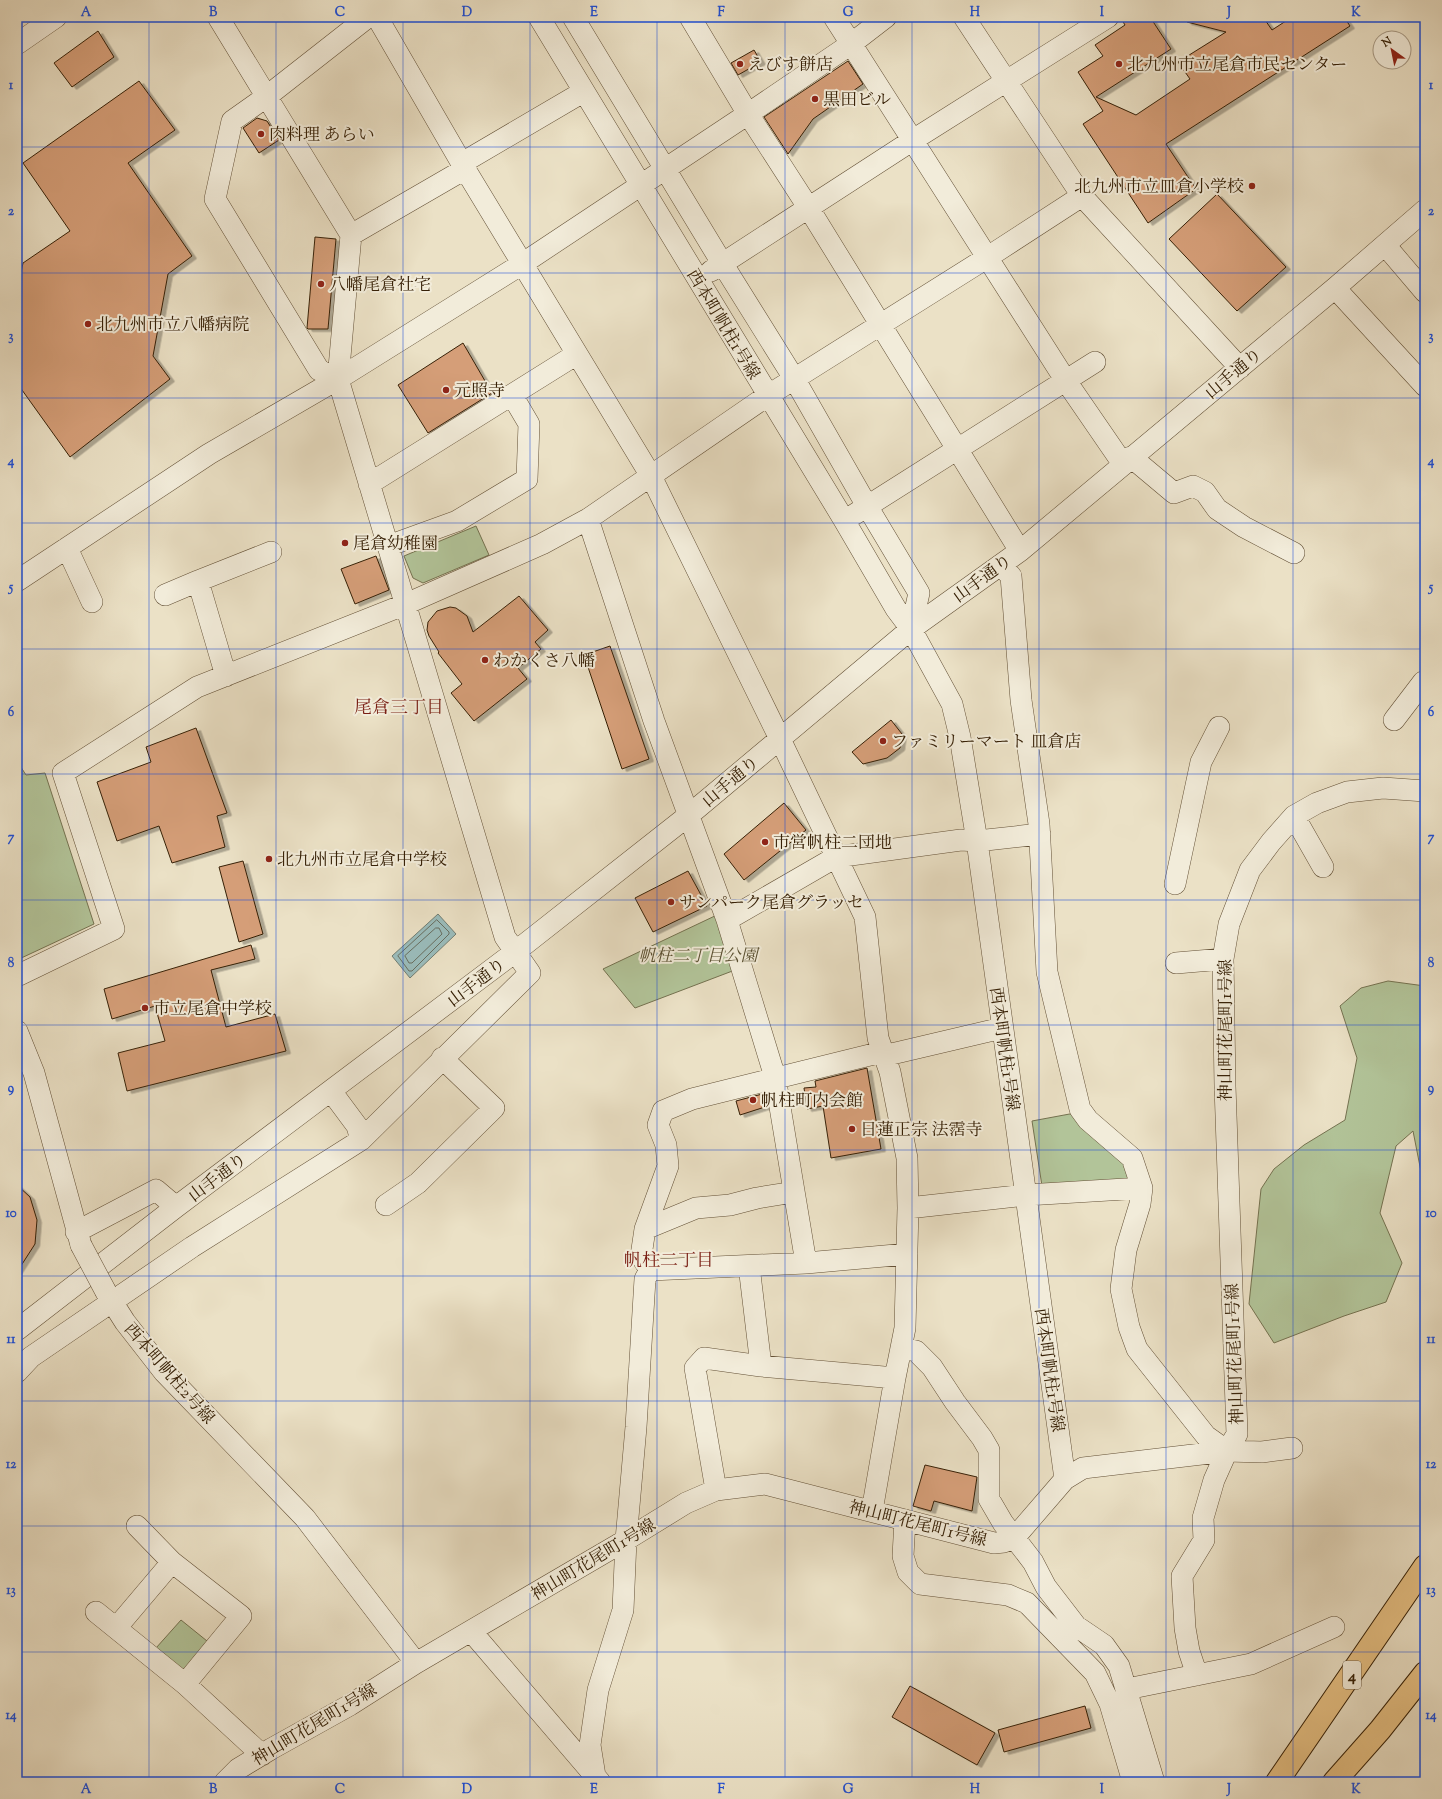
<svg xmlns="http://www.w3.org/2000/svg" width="1442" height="1799" viewBox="0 0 1442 1799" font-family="'Sorts Mill Goudy','Noto Serif JP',serif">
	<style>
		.green { fill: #b2c499; stroke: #747250 }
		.water { fill: #9abcbb; stroke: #727e73 }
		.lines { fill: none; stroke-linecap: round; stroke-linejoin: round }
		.shore { stroke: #686e60; stroke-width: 1 }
		.building { fill: #d59e78; stroke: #362006; filter: url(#shadow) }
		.minor-casing { stroke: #635036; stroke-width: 22 }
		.highway-casing { stroke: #362006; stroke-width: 24 }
		.minor { stroke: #f2ecda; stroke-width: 21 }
		.highway { stroke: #e6c083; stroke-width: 22 }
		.minor-bridge-casing { stroke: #635036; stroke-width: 22; stroke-linecap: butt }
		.minor-bridge { stroke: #f2ecda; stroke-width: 21 }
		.grid { fill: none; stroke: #1d4ed8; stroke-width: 1; stroke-opacity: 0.55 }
		.poi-dot { fill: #8f2418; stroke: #f2ecda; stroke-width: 1.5 }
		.labels { text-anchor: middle; stroke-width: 4; stroke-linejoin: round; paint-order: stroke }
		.shield { fill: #f2ecda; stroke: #6e5d46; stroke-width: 1 }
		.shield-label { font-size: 16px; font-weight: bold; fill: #362006 }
		.poi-label { font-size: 17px; fill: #362006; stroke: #f2ecda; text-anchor: start }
		.street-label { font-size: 17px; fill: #362006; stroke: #f2ecda }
		.park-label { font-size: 17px; font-style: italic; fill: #5b5132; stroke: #f2ecda }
		.neighbourhood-label { font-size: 18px; fill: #7a1f14; stroke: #f2ecda }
		.neatline { fill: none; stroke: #1d4ed8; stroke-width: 1.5 }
		.grid-label { font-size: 13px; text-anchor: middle; font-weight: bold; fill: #1d4ed8 }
	</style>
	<defs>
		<filter id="shadow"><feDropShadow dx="4.5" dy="2.5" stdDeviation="0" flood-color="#0004"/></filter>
	</defs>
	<rect width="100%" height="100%" fill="#ebe1c6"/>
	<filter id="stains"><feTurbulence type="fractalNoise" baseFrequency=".005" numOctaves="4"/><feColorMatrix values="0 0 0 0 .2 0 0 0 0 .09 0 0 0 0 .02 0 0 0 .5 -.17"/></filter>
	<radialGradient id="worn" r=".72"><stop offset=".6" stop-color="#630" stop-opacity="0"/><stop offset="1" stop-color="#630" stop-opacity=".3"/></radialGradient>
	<path class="green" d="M476,526l13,29 -66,28 -10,-5 -9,-22z
		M17,761l9,14 19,-2 49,151 -77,36z
		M719,914l16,56 -100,38 -32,-39z
		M1388,981l37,5v206l-12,-61 -17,15 -16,67 22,50 -16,39 -42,14 -70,27 -25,-39 12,-115 13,-20 30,-24 41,-25 12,-62 -17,-52 21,-18z
		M1075,1113l51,48 5,18 -89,7 -10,-65z
		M181,1620l31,25 -24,29 -32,-26z"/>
	<path class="water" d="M438,914l18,20 -46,44 -18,-22z"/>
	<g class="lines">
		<path class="shore" d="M437,920l12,12v2l-37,37h-3l-11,-15z
			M436,928h3l3,6 -30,29h-3l-4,-7z"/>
	</g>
	<path class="building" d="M1120,17h30l21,32 -75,48 40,18 54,-36 -12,-17 48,-30 -39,-10v-5h76l9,13 20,-13h52l6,9 -184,118 30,45 -48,34 -65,-99 20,-13 -25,-39 25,-16 -8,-11 30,-20z
		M98,31l16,26 -42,30 -18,-24z
		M754,50l7,12 -23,13 -7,-12z
		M848,61l15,23 -50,35 -25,35 -24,-37z
		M139,81l36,49 -47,33 64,93 -24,18 -15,82 17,23 -100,78 -53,-74v-91l6,-29 47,-32 -47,-68z
		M257,118l10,3 12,19 -20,13 -16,-25z
		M1217,194l69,73 -49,44 -68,-72z
		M315,237l21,2 -8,90h-20l-1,-1z
		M463,343l29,50 -64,40 -30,-48z
		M376,556l13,34 -34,14 -14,-35z
		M519,596l29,34 -13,12 6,7 -23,19 9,11 -53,42 -23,-28 11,-9 -24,-31 1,-1 -10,-16 -2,-6 1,-8 9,-11 13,-4 6,1 11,8 6,16z
		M610,646l39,113 -27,10 -38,-114z
		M891,720l11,14 -2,14 -13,10 -24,6 -11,-12z
		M196,728l31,85 -10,3 8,31 -53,16 -13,-37 -42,15 -20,-59 54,-20 -5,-15z
		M784,803l22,27 -62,50 -20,-26z
		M243,861l20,73 -24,8 -20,-75z
		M688,871l19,35 -54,26 -18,-34z
		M251,945l4,14 -44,11 15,57 49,-13 11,37 -159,40 -9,-38 47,-12 -10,-35 -43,13 -8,-30z
		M867,1068l14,81 -50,9 -8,-52 -16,3 -3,-21 12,-1 -1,-6z
		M766,1093l2,13 -28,9 -4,-14z
		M17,1185l13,12 7,23 -2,24 -18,28z
		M925,1465l52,12 -5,34 -38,-10 -3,10 -18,-5z
		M910,1686l85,47 -18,32 -85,-48z
		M1085,1706l6,22 -87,24 -6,-22z"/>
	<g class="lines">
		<g class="minor-casing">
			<path id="minor" d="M377,17l88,152 186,307 129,263 85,178 13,121 12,34 17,86 1,50 -3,120 -10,50 -23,133
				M539,17l305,503 52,89 15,20 41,75 8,33 17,104 88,638
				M573,17l149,246 73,117 72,126 52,87 -8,36
				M690,17l58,97 60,93 212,344
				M834,17l232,364 57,83
				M964,17l118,179 158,172
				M17,44l39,-27
				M462,163l121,-71
				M351,235l114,-66
				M1385,245l40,47
				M711,271l202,-131 195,-123
				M1335,288l90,98
				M338,379l-19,-9 -104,-171 17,-78 34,-24 102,-80
				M1131,457l43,36 19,-7 12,6 12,17 27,18 50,26
				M369,484l208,-130
				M855,514l240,-152
				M588,519l66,202 73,199 48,157 31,186
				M388,546l69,-25 70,-42 2,-55 -17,-29
				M67,548l25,54
				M1001,566l10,10 10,124 18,124 8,148 33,137 8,11 44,38 10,30 -2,16 -14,46 -5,39 8,38 8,22 69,87 21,15 -13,29 -11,38 1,22 -22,36 3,52 4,23 8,24
				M17,581l192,-127 129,-75 184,-115 226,-150 103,-70 35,-27
				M165,595l33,-14
				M226,676l-28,-95 73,-29
				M1394,720l29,-38h2
				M1294,816l29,51
				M1175,884l26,-122 18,-35
				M727,920l109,-63 125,-17 16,1 63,-7
				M1176,963l47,-4
				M17,976l97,-47 -51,-156 134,-86 209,-83 136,-60 46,-25 179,-123 221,-139 94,-61
				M17,1031l17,42 47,172
				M883,1056l119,-28
				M331,1091l26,35 4,14
				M386,1205l32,-22 76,-75 -52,-50
				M908,1208l118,-13 116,-7
				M645,1229l51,-21 34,-3 27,-7 37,-6
				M76,1232l80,-42 20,17
				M749,1266l12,100
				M650,1270l-9,-14 4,-27 23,-63 -2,-21 -8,-20 5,-14 29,-12 190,-47
				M106,1292l19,30 39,50 141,146 111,145
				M17,1330l159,-123 339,-255 174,-137 222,-186 109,-78 315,-263 90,-78
				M901,1348l15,3 16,16 23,35 27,36 7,12v49l14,24 30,39 13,25 30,39 28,19 15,21 35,116
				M17,1372l14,-15 161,-110 169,-107 169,-167 -25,-36 -167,-558 13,-144 -133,-218
				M1227,1451l35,1 30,-4
				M716,1490l-21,-122 9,-10 57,8 134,12
				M905,1520l-2,36 5,16 12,12 88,11 19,8 68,70 15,31 23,78
				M137,1526l35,36 69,54 -56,68
				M96,1612l89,72 77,71
				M117,1627l55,-65
				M471,1631l124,145
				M1127,1689l124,-25 83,-37
				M225,1782l13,-13 33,-20 79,-44 66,-42 210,-123 60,-37 30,-13 49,-6 229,59 10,-1 11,-5 50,-58 18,-11 144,-17 10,-17 -12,-348 -2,-127 6,-35 21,-54 21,-28 23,-26 23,-13 30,-11 36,-4 42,3
				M600,1782l-5,-6 -5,-31 8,-55 25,-80 3,-70 10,-113 9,-148 5,-9 156,-7 101,-9"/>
		</g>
		<g class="highway-casing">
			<path id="highway" d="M1277,1782l148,-216
				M1334,1782l46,-52 45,-57"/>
		</g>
		<use href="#minor" class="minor"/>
		<use href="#highway" class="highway"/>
		<g class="minor-bridge-casing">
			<path id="minor-bridge" d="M81,1245l25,47"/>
		</g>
		<use href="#minor-bridge" class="minor-bridge"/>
	</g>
	<path class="grid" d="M149,17v1765M276,17v1765M403,17v1765M530,17v1765M657,17v1765M785,17v1765M912,17v1765M1039,17v1765M1166,17v1765M1293,17v1765M17,147h1408M17,273h1408M17,398h1408M17,523h1408M17,649h1408M17,774h1408M17,900h1408M17,1025h1408M17,1150h1408M17,1276h1408M17,1401h1408M17,1526h1408M17,1652h1408"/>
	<g class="poi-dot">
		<circle cx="740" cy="64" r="4"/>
		<circle cx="1119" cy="64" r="4"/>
		<circle cx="815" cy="99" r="4"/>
		<circle cx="261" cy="134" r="4"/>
		<circle cx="1252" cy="186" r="4"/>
		<circle cx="321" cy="284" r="4"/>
		<circle cx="88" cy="324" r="4"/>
		<circle cx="446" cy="390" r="4"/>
		<circle cx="345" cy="543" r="4"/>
		<circle cx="485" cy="660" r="4"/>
		<circle cx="883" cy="741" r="4"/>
		<circle cx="765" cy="842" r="4"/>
		<circle cx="269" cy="859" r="4"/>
		<circle cx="671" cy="902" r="4"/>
		<circle cx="145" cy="1008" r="4"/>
		<circle cx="753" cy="1100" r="4"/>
		<circle cx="852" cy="1129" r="4"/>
	</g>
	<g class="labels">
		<rect class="shield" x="1343" y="1661" width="18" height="28" rx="3"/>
		<g class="shield-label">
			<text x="1352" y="1681">4</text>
		</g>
		<g class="poi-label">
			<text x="748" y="70">えびす餅店</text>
			<text x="1127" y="70">北九州市立尾倉市民センター</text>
			<text x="823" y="105">黒田ビル</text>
			<text x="269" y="140">肉料理 あらい</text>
			<text x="1244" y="192" text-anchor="end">北九州市立皿倉小学校</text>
			<text x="329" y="290">八幡尾倉社宅</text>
			<text x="96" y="330">北九州市立八幡病院</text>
			<text x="454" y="396">元照寺</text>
			<text x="353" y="549">尾倉幼稚園</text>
			<text x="493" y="666">わかくさ八幡</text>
			<text x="891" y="747">ファミリーマート 皿倉店</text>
			<text x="773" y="848">市営帆柱二団地</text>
			<text x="277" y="865">北九州市立尾倉中学校</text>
			<text x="679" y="908">サンパーク尾倉グラッセ</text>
			<text x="153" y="1014">市立尾倉中学校</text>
			<text x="761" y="1106">帆柱町内会館</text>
			<text x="860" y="1135">日蓮正宗 法霑寺</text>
		</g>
		<g class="street-label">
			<text transform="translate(724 324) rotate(59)" y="6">西本町帆柱1号線</text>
			<text transform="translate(1233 373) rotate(-40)" y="6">山手通り</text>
			<text transform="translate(982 578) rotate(-36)" y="6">山手通り</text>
			<text transform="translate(730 781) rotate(-40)" y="6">山手通り</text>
			<text transform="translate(476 982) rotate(-37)" y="6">山手通り</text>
			<text transform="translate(1225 1030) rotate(-90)" y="6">神山町花尾町1号線</text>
			<text transform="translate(1005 1049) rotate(82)" y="6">西本町帆柱1号線</text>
			<text transform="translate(217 1177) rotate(-37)" y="6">山手通り</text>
			<text transform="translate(1234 1354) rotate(-92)" y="6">神山町花尾町1号線</text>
			<text transform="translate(1050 1370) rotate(82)" y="6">西本町帆柱1号線</text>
			<text transform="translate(170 1373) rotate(49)" y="6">西本町帆柱2号線</text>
			<text transform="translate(918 1523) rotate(14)" y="6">神山町花尾町1号線</text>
			<text transform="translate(593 1559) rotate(-31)" y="6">神山町花尾町1号線</text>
			<text transform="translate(314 1724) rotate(-31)" y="6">神山町花尾町1号線</text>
		</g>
		<g class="park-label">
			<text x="698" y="961">帆柱二丁目公園</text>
		</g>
		<g class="neighbourhood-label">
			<text x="399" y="713">尾倉三丁目</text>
			<text x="669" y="1266">帆柱二丁目</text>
		</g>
	</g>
	<rect width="1442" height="1799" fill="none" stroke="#ebe1c6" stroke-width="44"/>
	<g transform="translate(1392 50) rotate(327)"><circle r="19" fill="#f2ecda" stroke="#a79a85"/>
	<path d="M0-3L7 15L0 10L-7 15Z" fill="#8f2418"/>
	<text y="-6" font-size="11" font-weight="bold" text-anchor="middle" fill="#362006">N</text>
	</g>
	<rect x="22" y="22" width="1398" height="1755" class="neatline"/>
	<g class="grid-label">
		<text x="86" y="16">A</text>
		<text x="213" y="16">B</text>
		<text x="340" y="16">C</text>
		<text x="467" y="16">D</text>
		<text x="594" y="16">E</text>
		<text x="721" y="16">F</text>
		<text x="848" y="16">G</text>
		<text x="975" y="16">H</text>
		<text x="1102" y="16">I</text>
		<text x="1229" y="16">J</text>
		<text x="1356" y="16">K</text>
		<text x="11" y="89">1</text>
		<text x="1431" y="89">1</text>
		<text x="11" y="215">2</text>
		<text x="1431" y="215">2</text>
		<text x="11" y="340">3</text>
		<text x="1431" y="340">3</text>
		<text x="11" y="465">4</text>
		<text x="1431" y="465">4</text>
		<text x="11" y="591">5</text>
		<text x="1431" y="591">5</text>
		<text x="11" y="716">6</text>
		<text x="1431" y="716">6</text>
		<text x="11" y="841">7</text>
		<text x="1431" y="841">7</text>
		<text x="11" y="967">8</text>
		<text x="1431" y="967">8</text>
		<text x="11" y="1092">9</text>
		<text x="1431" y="1092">9</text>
		<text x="11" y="1217">10</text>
		<text x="1431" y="1217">10</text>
		<text x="11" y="1343">11</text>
		<text x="1431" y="1343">11</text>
		<text x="11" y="1468">12</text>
		<text x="1431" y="1468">12</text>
		<text x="11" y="1594">13</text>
		<text x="1431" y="1594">13</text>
		<text x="11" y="1719">14</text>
		<text x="1431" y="1719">14</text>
		<text x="86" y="1793">A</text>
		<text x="213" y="1793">B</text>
		<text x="340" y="1793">C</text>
		<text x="467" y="1793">D</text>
		<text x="594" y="1793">E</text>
		<text x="721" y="1793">F</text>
		<text x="848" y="1793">G</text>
		<text x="975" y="1793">H</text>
		<text x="1102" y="1793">I</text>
		<text x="1229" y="1793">J</text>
		<text x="1356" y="1793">K</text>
	</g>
	<rect width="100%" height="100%" filter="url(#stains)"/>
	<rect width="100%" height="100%" fill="url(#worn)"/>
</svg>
